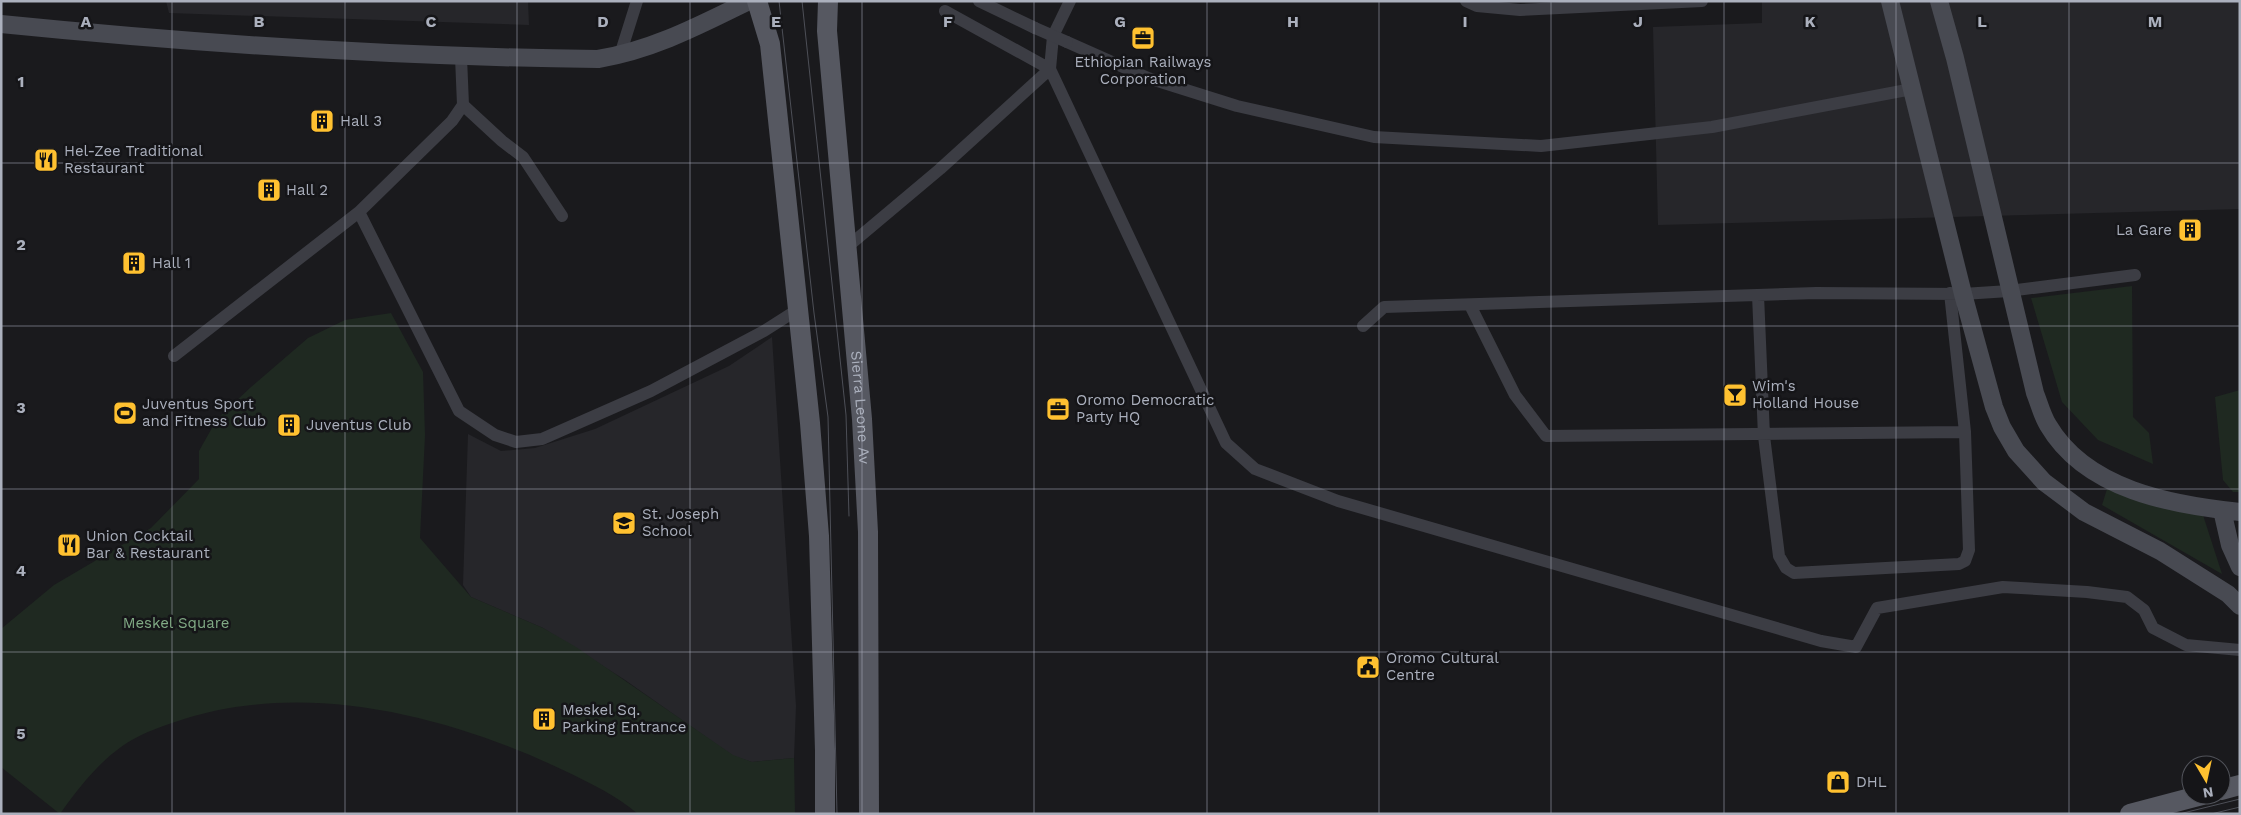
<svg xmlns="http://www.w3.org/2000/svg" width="2241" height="815" viewBox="0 0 2241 815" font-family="'Work Sans',sans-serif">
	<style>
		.built { fill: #26262a }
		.green { fill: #1f2921 }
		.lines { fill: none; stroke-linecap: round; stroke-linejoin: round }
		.street { stroke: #3c3d44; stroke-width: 12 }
		.secondary { stroke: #484a52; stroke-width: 18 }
		.primary { stroke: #565861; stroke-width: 20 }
		.tram { stroke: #4d4f57; stroke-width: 1 }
		.street-bridge { stroke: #3c3d44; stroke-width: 12 }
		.grid { fill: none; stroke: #abb0bd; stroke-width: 1; stroke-opacity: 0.55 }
		.labels { text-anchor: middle; stroke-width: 5; stroke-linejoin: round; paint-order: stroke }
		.poi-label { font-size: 15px; fill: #abb0bd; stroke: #151518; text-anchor: start }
		.street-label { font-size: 15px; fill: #abb0bd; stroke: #151518 }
		.park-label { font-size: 15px; fill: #81aa85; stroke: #151518 }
		.grid-label { font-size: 16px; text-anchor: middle; font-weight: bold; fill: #abb0bd; stroke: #151518; stroke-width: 5; stroke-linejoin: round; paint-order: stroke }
	</style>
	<rect width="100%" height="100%" fill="#1a1a1d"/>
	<path class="built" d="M166,1h362l1,24 -360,-12z
		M1762,1h478v208l-582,16 -5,-198 109,-4z
		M772,337l24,369 -2,52 -42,4 -19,-6 -108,-76 -82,-52 -72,-31 -8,-12 5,-151 33,17 34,-3 60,-19 134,-63z"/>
	<path class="green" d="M2132,286l1,131 16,16 4,31 -55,-24 -36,-38 -31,-104z
		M391,313l32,59 2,63 -5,103 51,59 72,31 33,19 157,108 19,7 42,-4 1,56h-157c-22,-19 -48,-31 -75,-44 -116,-55 -262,-92 -388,-48 -18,6 -38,13 -54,25 -24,17 -44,43 -61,67l-59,-47v-138l53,-44 97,-57 48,-49v-28l18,-32 34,-32 57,-49 37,-18z
		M2240,390v102h-7l-10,-12 -8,-83z
		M2107,489l96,26 19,59 -120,-69z"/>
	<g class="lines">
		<path class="street" d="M979,1l56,27
			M1070,1l-17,35 -3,33 176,374 29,26 83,32 483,140 35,6 21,-39 126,-21 84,5 40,5 17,13 9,18 33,17 54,5
			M1466,1l11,5 43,4 182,-9
			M1067,42l81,36 89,28 137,31 167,9 171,-19 200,-38
			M620,55l17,-54
			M463,105l39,36 21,16 39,59
			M359,212l100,199 36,24 21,7 26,-3 109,-48 113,-60 33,-21
			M846,248l94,-79 110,-100 -105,-58
			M1758,295l6,141 15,120 7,12 8,5 165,-9 6,-3 4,-11 -4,-118 -15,-139
			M1470,305l45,90 31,41 419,-4
			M1363,326l21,-19 432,-14 147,1 46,-3 126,-16
			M174,356l185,-144 93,-91 11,-16 -2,-48"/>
		<path class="secondary" d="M1890,1l73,293 31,113 8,20 14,24 28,31 40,30 76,39 68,43 12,12
			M1939,1l16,57 80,335c4,10 7,22 13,32 38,65 124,80 192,87
			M1,24c199,20 398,33 597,35 55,-9 102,-34 151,-58
			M2222,510l8,35 10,22"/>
		<g class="primary">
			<path d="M757,1l13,43 40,379 9,113 6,215v63"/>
			<path id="s1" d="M828,1l-1,30 35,388 6,113 1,282"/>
			<path d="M2221,790l19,-5"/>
			<path d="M2130,814l72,-19"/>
		</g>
		<path class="tram" d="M779,1l35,312 14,104 9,397
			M802,1l44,414 3,101
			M2179,814l61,-15
			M2211,814l29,-7"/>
		<path class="street-bridge" d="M1035,28l32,14"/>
	</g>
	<path class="grid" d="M172,1v813M345,1v813M517,1v813M690,1v813M862,1v813M1034,1v813M1207,1v813M1379,1v813M1551,1v813M1724,1v813M1896,1v813M2069,1v813M1,163h2239M1,326h2239M1,489h2239M1,652h2239"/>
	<defs>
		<g id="office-square" transform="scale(1.25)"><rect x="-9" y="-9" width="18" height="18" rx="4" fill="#ffc130" stroke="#151518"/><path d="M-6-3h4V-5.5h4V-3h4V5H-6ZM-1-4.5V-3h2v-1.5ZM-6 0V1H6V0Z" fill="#111"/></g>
		<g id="building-square" transform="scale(1.25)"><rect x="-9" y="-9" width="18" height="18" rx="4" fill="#ffc130" stroke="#151518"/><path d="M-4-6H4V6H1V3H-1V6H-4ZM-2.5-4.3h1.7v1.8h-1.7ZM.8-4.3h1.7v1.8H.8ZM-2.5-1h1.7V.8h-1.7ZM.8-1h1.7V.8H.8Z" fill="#111"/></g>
		<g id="restaurant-square" transform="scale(1.25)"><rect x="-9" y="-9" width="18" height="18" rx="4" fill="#ffc130" stroke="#151518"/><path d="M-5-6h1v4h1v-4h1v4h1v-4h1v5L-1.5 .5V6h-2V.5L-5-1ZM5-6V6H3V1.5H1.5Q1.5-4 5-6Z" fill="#111"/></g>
		<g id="bar-square" transform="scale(1.25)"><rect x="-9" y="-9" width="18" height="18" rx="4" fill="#ffc130" stroke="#151518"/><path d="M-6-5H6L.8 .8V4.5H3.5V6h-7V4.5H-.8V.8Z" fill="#111"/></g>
		<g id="stadium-square" transform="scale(1.25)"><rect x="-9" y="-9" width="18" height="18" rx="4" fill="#ffc130" stroke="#151518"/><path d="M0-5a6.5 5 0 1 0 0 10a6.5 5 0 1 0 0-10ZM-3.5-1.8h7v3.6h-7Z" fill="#111"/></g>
		<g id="school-square" transform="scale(1.25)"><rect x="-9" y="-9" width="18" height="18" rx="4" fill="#ffc130" stroke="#151518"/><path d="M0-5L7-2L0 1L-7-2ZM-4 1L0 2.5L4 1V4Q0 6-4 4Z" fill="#111"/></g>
		<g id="civic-square" transform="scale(1.25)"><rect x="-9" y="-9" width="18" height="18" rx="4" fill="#ffc130" stroke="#151518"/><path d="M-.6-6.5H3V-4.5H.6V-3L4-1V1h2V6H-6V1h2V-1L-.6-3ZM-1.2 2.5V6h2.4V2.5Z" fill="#111"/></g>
		<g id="shop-square" transform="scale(1.25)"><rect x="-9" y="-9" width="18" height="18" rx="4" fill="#ffc130" stroke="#151518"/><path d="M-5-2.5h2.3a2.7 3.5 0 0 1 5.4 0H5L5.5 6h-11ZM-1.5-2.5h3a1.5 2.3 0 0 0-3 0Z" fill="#111"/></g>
	</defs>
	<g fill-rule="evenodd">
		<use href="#office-square" x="1143" y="38"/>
		<use href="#building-square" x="322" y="121"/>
		<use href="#restaurant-square" x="46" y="160"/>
		<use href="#building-square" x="269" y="190"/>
		<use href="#building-square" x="2190" y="230"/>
		<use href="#building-square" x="134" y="263"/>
		<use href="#bar-square" x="1735" y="395"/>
		<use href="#office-square" x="1058" y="409"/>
		<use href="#stadium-square" x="125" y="413"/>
		<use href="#building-square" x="289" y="425"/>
		<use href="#school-square" x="624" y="523"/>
		<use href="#restaurant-square" x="69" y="545"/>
		<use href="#civic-square" x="1368" y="667"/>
		<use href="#building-square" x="544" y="719"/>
		<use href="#shop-square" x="1838" y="782"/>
	</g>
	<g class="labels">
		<g class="poi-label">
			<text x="1143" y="67" text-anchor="middle">Ethiopian Railways<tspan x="1143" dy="17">Corporation</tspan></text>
			<text x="340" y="126">Hall 3</text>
			<text x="64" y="156">Hel-Zee Traditional<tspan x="64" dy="17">Restaurant</tspan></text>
			<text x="286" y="195">Hall 2</text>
			<text x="2172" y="235" text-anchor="end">La Gare</text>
			<text x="152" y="268">Hall 1</text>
			<text x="1752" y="391">Wim's<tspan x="1752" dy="17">Holland House</tspan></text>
			<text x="1076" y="405">Oromo Democratic<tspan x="1076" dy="17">Party HQ</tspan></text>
			<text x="142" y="409">Juventus Sport<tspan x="142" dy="17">and Fitness Club</tspan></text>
			<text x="306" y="430">Juventus Club</text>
			<text x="642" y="519">St. Joseph<tspan x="642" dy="17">School</tspan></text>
			<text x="86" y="541">Union Cocktail<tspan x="86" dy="17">Bar &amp; Restaurant</tspan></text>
			<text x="1386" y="663">Oromo Cultural<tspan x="1386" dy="17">Centre</tspan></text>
			<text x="562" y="715">Meskel Sq.<tspan x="562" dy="17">Parking Entrance</tspan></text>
			<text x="1856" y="787">DHL</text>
		</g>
		<g class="street-label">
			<text dy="5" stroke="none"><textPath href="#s1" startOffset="408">Sierra Leone Av</textPath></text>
		</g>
		<g class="park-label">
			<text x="176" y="628">Meskel Square</text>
		</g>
	</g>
	<g class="grid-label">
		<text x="86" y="27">A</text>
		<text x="259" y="27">B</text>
		<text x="431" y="27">C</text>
		<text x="603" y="27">D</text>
		<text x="776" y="27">E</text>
		<text x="948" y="27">F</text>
		<text x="1120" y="27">G</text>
		<text x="1293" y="27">H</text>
		<text x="1465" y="27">I</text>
		<text x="1638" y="27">J</text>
		<text x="1810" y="27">K</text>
		<text x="1982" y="27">L</text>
		<text x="2155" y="27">M</text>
		<text x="21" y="87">1</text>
		<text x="21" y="250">2</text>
		<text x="21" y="413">3</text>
		<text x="21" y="576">4</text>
		<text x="21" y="739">5</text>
	</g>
	<rect width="2241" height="815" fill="none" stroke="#abb0bd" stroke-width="5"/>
	<g transform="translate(2206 780) rotate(171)"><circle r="24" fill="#151518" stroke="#51535a"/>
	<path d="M0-4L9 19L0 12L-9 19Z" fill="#ffc130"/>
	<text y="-8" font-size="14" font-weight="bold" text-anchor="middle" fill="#abb0bd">N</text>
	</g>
</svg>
